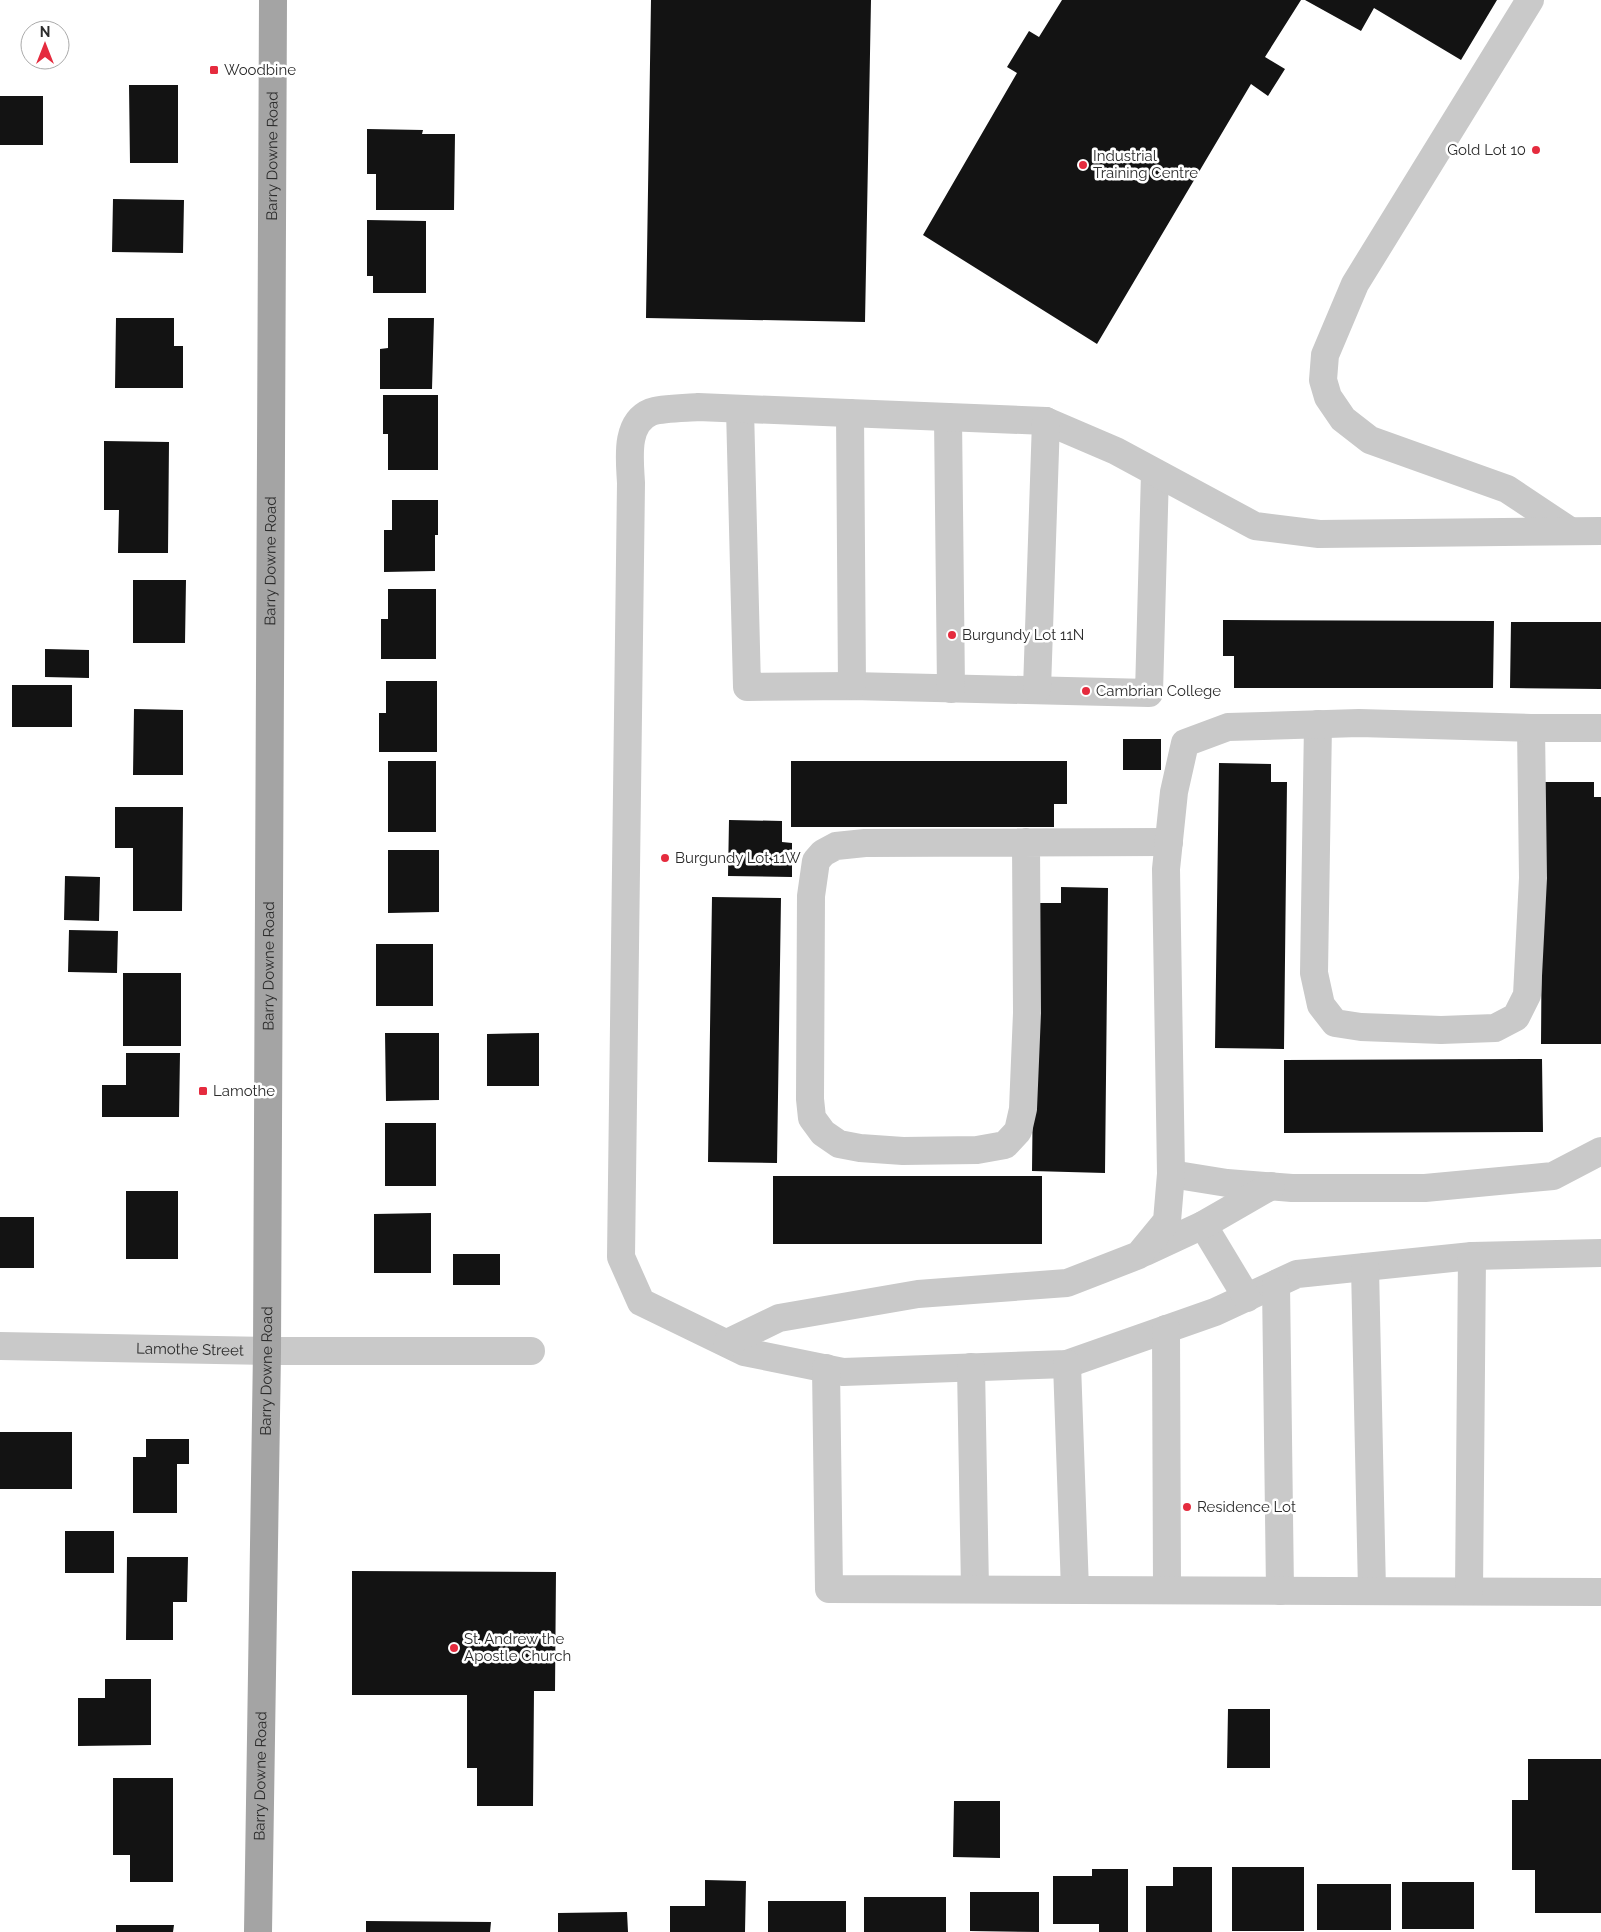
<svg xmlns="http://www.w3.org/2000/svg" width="1601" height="1932" viewBox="0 0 1601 1932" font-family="Raleway,sans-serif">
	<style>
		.building { fill: #131313 }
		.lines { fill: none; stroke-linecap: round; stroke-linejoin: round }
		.minor { stroke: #c9c9c9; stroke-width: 28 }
		.major { stroke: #a4a4a4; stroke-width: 28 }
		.poi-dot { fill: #e52b3e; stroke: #fff; stroke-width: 2 }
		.labels { text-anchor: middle; stroke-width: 5; stroke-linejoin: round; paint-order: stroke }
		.poi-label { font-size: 15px; fill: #2c2c2c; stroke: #fff; text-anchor: start }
		.street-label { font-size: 15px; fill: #2c2c2c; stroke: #fff }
	</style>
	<rect width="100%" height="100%" fill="#fff"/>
	<path class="building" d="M651,0h220l-6,322 -219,-4z
		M1062,0h239l-36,57 20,12 -17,27 -17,-12 -154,260 -174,-109 94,-162 -10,-6 22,-36 10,6z
		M1305,0h192l-36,60 -87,-52 -13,23z
		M129,85h49v78h-48z
		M0,96h43v49h-43z
		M367,129l56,1 -1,4h33l-1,76h-78v-36h-9z
		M113,199l71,1 -1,53 -71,-1z
		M367,220l59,1v72h-53v-17h-6z
		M116,318h58v28h9v42h-68z
		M388,318h46l-2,71h-52v-40l8,-1z
		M383,395h55v75h-50v-36h-5z
		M104,441l65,1 -1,111h-50l1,-43h-15z
		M392,500h46v35h-3v36l-51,1v-42h8z
		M133,580h53l-1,63h-52z
		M388,589h48v70h-55v-40h7z
		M1223,620l271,1 -1,67h-259v-32h-11z
		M1511,622h90v67l-91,-1z
		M45,649l44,1v28l-44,-1z
		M386,681h51v71h-58v-39h7z
		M12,685h60v42h-60z
		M134,709l49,1v65h-50z
		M1123,739h38v31h-38z
		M388,761h48v71h-48z
		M791,761h276v43h-13v23h-263z
		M1219,763l52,1v18h16l-3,267 -69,-1z
		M1543,782h51v15h7v247h-60z
		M115,807h68l-1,104h-49v-63h-18z
		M729,820l53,1v21l10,1v34l-64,-1z
		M388,850h51v62l-51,1z
		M65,876l35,1 -1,44 -35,-1z
		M1061,887l47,1 -3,285 -73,-2 3,-268h26z
		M712,897l69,1 -4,265 -69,-1z
		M69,930l49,1 -1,42 -49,-1z
		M376,944h57v62h-57z
		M123,973h58v73h-58z
		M385,1033h54v67l-53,1z
		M539,1033v53h-52v-52z
		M126,1053h54l-1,64h-77v-32h24z
		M1542,1059l1,73 -259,1v-73z
		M385,1123h51v63h-51z
		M773,1176h269v68h-269z
		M126,1191h52v68h-52z
		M431,1213v60h-57v-59z
		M0,1217h34v51h-34z
		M453,1254h47v31h-47z
		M0,1432h72v57h-72z
		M146,1439h43v25h-12v49h-44v-56h13z
		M65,1531h49v42h-49z
		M127,1557h61l-1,45h-14v38h-47z
		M352,1571l204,1 -1,119h-21l-1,115h-56v-38h-10v-73h-115z
		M105,1679h46v66l-73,1v-48h27z
		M1228,1709h42v59h-43z
		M1528,1759h73v154h-66v-43h-23v-70h16z
		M113,1778h60v104h-43v-27h-17z
		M954,1801h46v57l-47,-1z
		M1173,1867h39v65h-66v-46h27z
		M1232,1867h72v64h-72z
		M1092,1869h36v63h-29v-8h-46v-48h39z
		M705,1880l41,1 -1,51h-75v-26h35z
		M1402,1882h72v47h-72z
		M1317,1884h74v46h-74z
		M970,1892h69v40l-69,-1z
		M864,1897h82v35h-82z
		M768,1901h78v31h-78z
		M627,1912l1,20h-70v-19z
		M366,1921l125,1 -1,10h-124z
		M116,1925h58l-1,7h-57z"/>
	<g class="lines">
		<g class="minor">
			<path d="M1530,0l-175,284 -30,71 -2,25 5,17 15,22 27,21 137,49 63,42"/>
			<path d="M740,409l7,278 105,-1 297,7 6,-220"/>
			<path d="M850,413l2,273"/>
			<path d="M948,417l3,272"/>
			<path d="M1601,531l-282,3 -64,-8 -139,-75 -70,-30 -348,-14c-12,1 -37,1 -47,5 -27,11 -21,49 -20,71l-10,774 20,45 103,50 99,20 224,-8 148,-52 82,-38 175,-18 129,-3"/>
			<path d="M1037,689l9,-268"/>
			<path d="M1318,724l-4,249 7,32 14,18 26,4 80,3 54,-2 21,-11 11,-22 6,-117 -2,-150"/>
			<path d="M1026,842l1,171 -4,96 -5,22 -13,14 -28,5 -74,1 -43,-3 -21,-4 -16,-11 -11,-15 -2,-19 1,-203 5,-35 7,-8 13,-7 29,-3 304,-1"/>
			<path d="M1171,1174l56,9 65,5h133l128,-12 48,-25"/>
			<path d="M1203,1225l44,73"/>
			<path d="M1145,1252l58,-27 68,-39"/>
			<path d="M1365,1267l7,324"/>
			<path d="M1276,1284l4,307"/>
			<path d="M1166,1329l1,261"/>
			<path d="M727,1343l52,-25 139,-24 149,-11 72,-28 28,-34 4,-47 -5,-305 8,-77 11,-49 43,-16 131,-4 172,5h70"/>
			<path id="s1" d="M0,1346l267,5h264"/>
			<path d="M1067,1364l8,226"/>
			<path d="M971,1367l4,222"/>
			<path d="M826,1368l3,221 772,3"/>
			<path d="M1469,1591l3,-335"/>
		</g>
		<path class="major" id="s2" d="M258,1932l9,-581 6,-1351"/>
	</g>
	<g class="poi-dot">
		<rect x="209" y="65" width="10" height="10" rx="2.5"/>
		<circle cx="1536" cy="150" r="5"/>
		<circle cx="1083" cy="165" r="5"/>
		<circle cx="952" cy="635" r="5"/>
		<circle cx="1086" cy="691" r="5"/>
		<circle cx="665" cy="858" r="5"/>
		<rect x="198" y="1086" width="10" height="10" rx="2.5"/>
		<circle cx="1187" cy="1507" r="5"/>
		<circle cx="454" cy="1648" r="5"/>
	</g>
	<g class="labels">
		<g class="poi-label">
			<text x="224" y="75">Woodbine</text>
			<text x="1526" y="155" text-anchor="end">Gold Lot 10</text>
			<text x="1093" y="161">Industrial<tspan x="1093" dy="17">Training Centre</tspan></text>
			<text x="962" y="640">Burgundy Lot 11N</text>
			<text x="1096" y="696">Cambrian College</text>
			<text x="675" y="863">Burgundy Lot 11W</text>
			<text x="213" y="1096">Lamothe</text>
			<text x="1197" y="1512">Residence Lot</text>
			<text x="464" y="1644">St. Andrew the<tspan x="464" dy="17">Apostle Church</tspan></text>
		</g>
		<g class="street-label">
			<text dy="5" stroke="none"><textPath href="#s2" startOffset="1776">Barry Downe Road</textPath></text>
			<text dy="5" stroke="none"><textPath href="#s2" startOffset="1371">Barry Downe Road</textPath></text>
			<text dy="5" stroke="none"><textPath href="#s2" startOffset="966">Barry Downe Road</textPath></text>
			<text dy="5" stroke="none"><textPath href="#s1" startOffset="190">Lamothe Street</textPath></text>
			<text dy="5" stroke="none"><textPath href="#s2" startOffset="561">Barry Downe Road</textPath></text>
			<text dy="5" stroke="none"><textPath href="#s2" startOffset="156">Barry Downe Road</textPath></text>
		</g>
	</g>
	<g transform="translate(45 45)"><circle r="24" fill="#ffffff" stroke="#ababab"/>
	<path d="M0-4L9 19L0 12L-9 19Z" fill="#e52b3e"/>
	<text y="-8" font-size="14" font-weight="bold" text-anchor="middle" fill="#2c2c2c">N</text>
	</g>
</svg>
